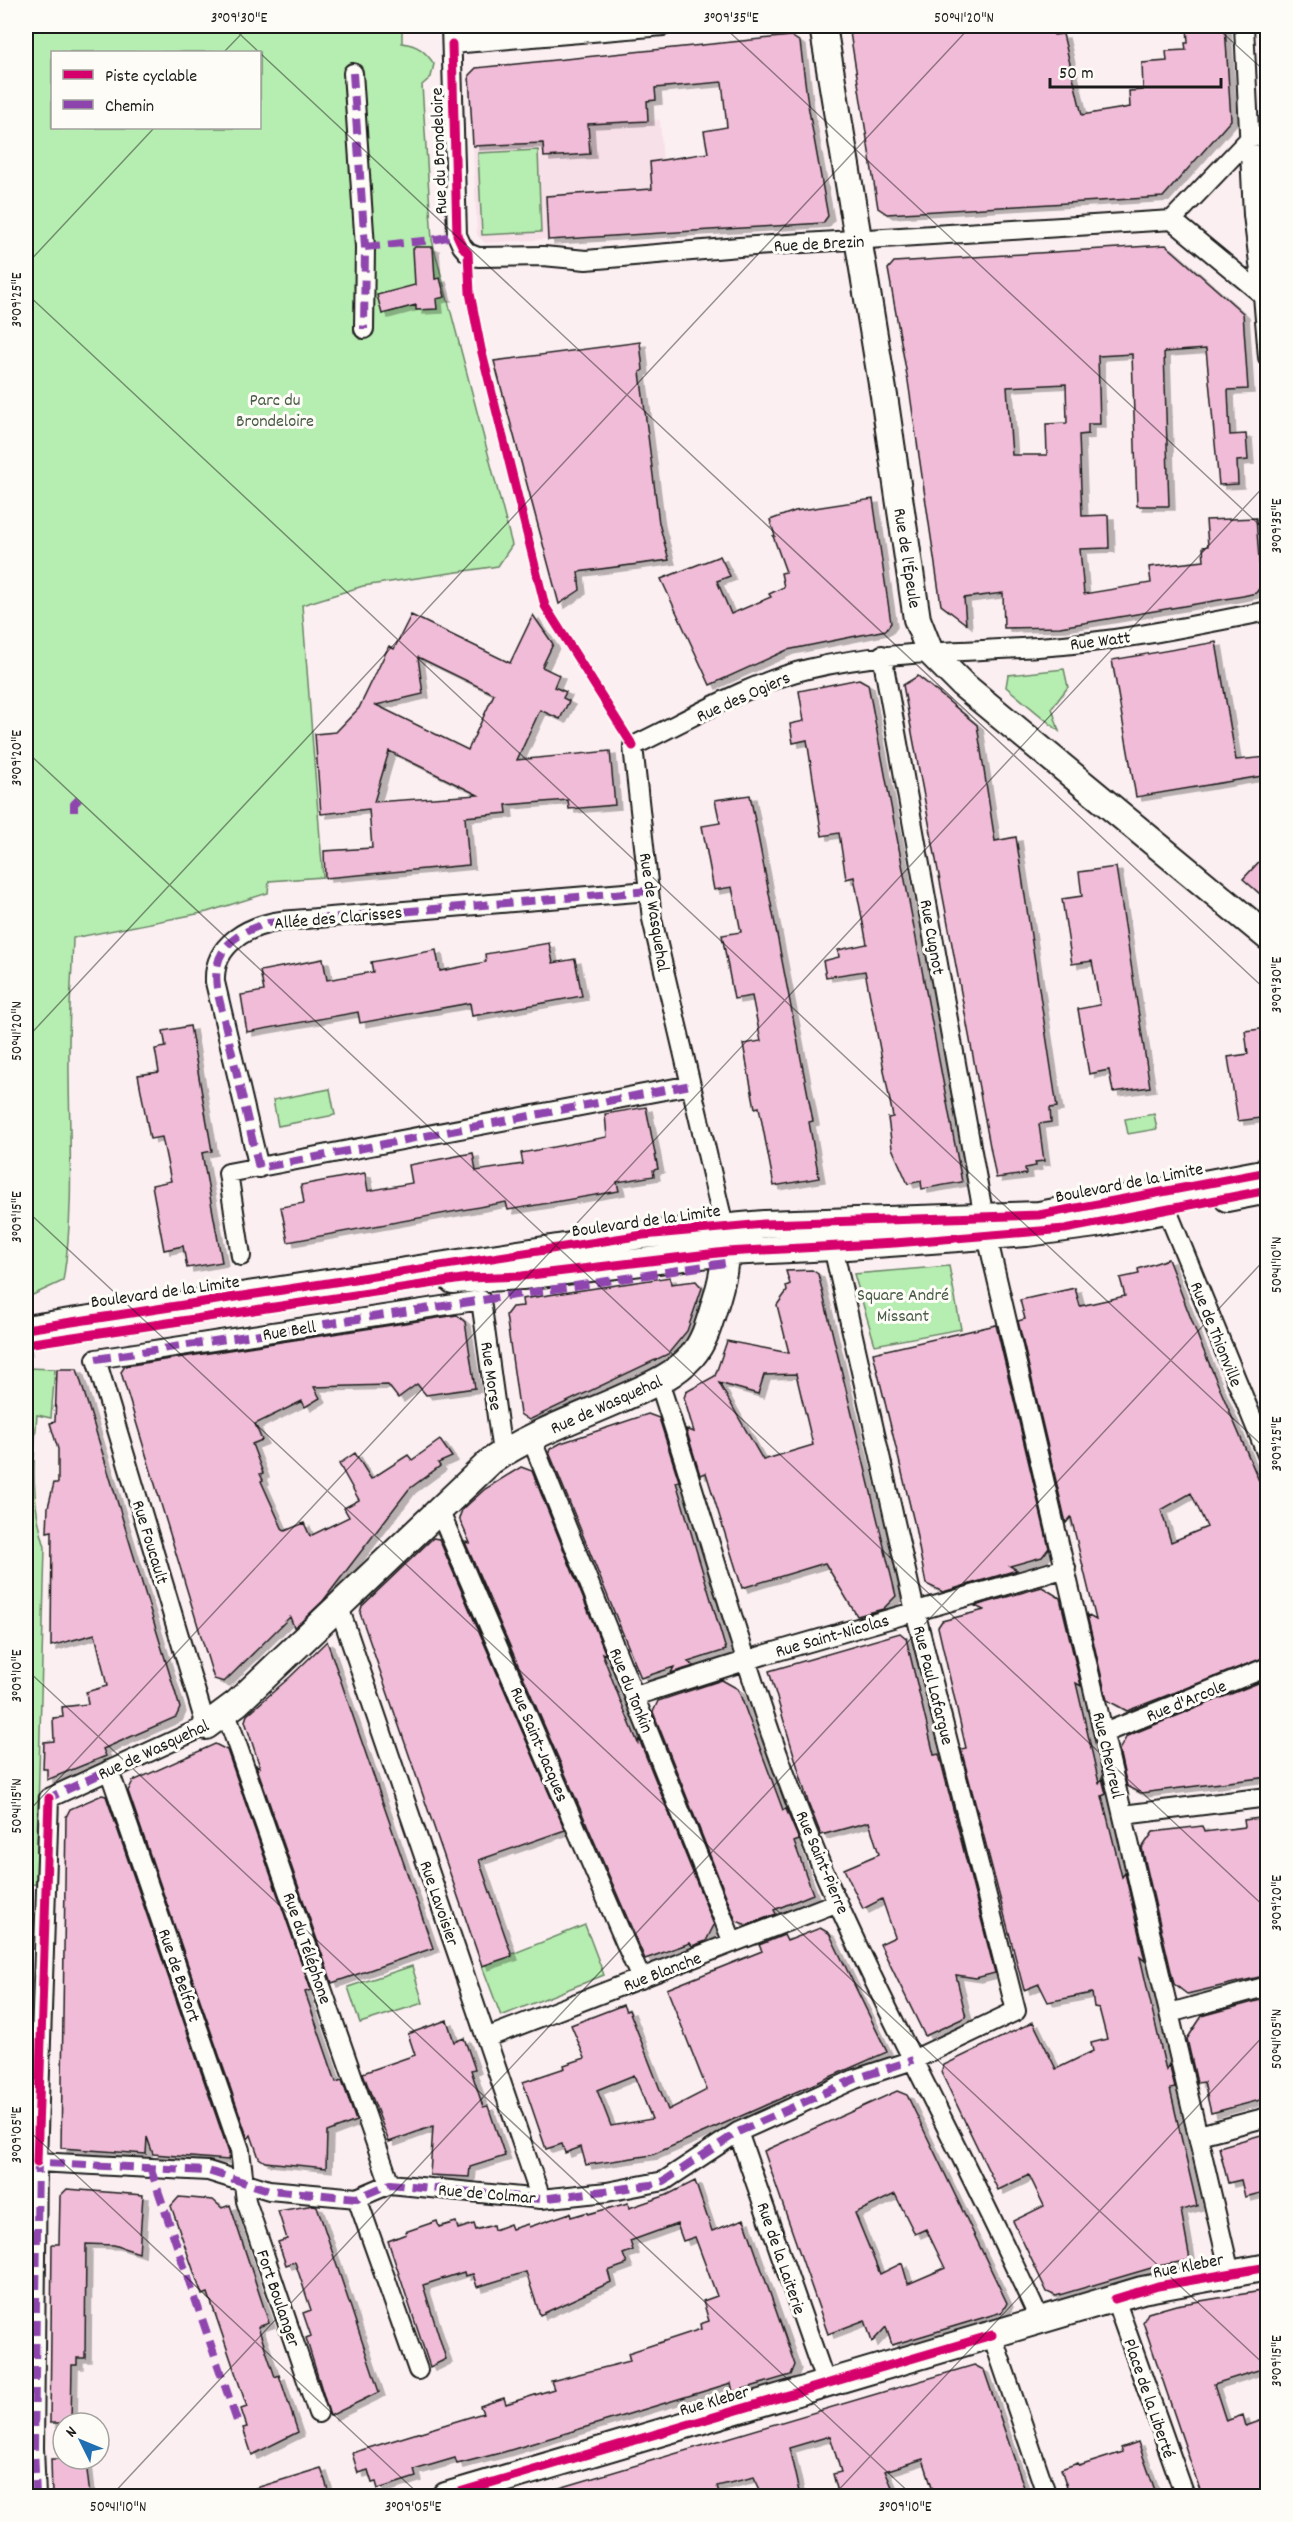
<svg xmlns="http://www.w3.org/2000/svg" width="1293" height="2522" viewBox="0 0 1293 2522" font-family="Dekko,sans-serif">
	<style>
		.built { fill: #f8e0e9 }
		.green { fill: #b6edb0; stroke: #698466; stroke-width: 1.5; fill-rule: evenodd }
		.building { fill: #f1bcd7; stroke: #1c1c1c; stroke-width: 1.5; fill-rule: evenodd; filter: url(#shadow) }
		.lines { fill: none; stroke-linecap: round; stroke-linejoin: round }
		.secondary-tunnel { stroke: #dacfd1; stroke-width: 26; stroke-dasharray: 26 13; stroke-linecap: butt }
		.street-casing { stroke: #1c1c1c; stroke-width: 22 }
		.secondary-casing { stroke: #1c1c1c; stroke-width: 30 }
		.street { stroke: #fdfcf7; stroke-width: 18 }
		.secondary { stroke: #fdfcf7; stroke-width: 26 }
		.quiet { stroke: #8e44ad; stroke-width: 8; stroke-dasharray: 15 8; stroke-linecap: butt }
		.cycleway-casing { stroke: #fdfcf7; stroke-width: 13 }
		.cycleway { stroke: #d6006c; stroke-width: 9 }
		.ticks { fill: none; stroke: #1c1c1c; stroke-width: 1.5; stroke-opacity: 0.45 }
		.labels { text-anchor: middle; stroke-width: 6; stroke-linejoin: round; paint-order: stroke }
		.street-label { font-size: 18px; fill: #1c1c1c; stroke: #fdfcf7 }
		.park-label { font-size: 18px; fill: #4a5b48; stroke: #fdfcf7 }
		.neatline { fill: none; stroke: #1c1c1c; stroke-width: 2 }
		.ticks-label { font-size: 15px; text-anchor: middle; fill: #1c1c1c }
	</style>
	<defs>
		<filter id="shadow"><feDropShadow dx="6" dy="4" stdDeviation="0" flood-color="#0004"/></filter>
	</defs>
	<rect width="100%" height="100%" fill="#fbeff1"/>
	<filter id="ink" filterUnits="userSpaceOnUse"><feTurbulence type="fractalNoise" baseFrequency=".0167" numOctaves="2"/><feDisplacementMap in="SourceGraphic" scale="12" xChannelSelector="R" yChannelSelector="G"/><feConvolveMatrix kernelMatrix="1 2 1 2 8 2 1 2 1" color-interpolation-filters="sRGB"/></filter>
	<g filter="url(#ink)">
		<path class="built" d="M26,26l3,286 -3,236z
			M660,120l8,112 -183,11 -8,-8 -5,-108 69,-3 1,3z"/>
		<path class="green" d="M27,26h375v17c16,2 23,8 32,21l-3,13 -9,8 10,155 80,305 -14,21 -135,20 -61,19 21,272 -54,4 -1,12 -61,19 -134,26c-1,36 -4,73 -4,110 -1,78 7,155 -6,233l-37,17v-750l3,-236zM52,52h208v76h-208z
			M538,150l3,82 -59,3 -4,-82z
			M1064,669l4,18 -16,21 7,23 -53,-44 2,-12z
			M330,1089l5,26 -57,11 -5,-26z
			M1154,1114l3,15 -29,5 -3,-15z
			M949,1266l12,63 -86,16 -21,-71z
			M26,1368l29,1 -4,49 -14,-3c-4,44 -6,89 8,132l-9,337 -10,1z
			M585,1925l19,50 -103,41 -19,-50z
			M412,1966l11,37 -63,20 -12,-36z"/>
		<path class="building" d="M849,26h204l1,9 9,-1 19,81 48,-8 -1,-16 14,-1 -1,-27 25,-2 -1,-10 20,-1 -1,-7h3l-1,-17h38l6,94 -68,77 -276,17 -9,-6z
			M791,36l9,6 8,63 20,111 -5,7 -275,17 -2,-44 106,-7 -2,-27 58,-9 -4,-22 23,-4 -5,-45 -67,6 1,12 -9,1 1,20 -60,3 2,30 -46,3 -1,-14 -70,3 -4,-71 7,-7z
			M1166,245l77,68 5,76 -20,1 2,45 16,-1 2,26 -11,1 1,23 -19,1 -13,-136 -42,3 5,154h-32l-5,-152 -34,2 2,68h-12v10l-9,1 3,81 26,-1 1,33 -29,1 4,45 67,-11 -2,-16 55,-6 -1,-14 5,-1 -2,-26 50,-2 5,68 -5,7 -13,3 -183,31 -56,1 -1,-35 -39,5 2,26 -25,-19 -33,-224 -20,-112 6,-7zM1066,384l1,39 -21,1 1,31h-35l-5,-68z
			M415,247h18l2,32 5,-1 5,19 -9,2 1,10 -21,1v-5l-34,9 -5,-19 38,-10 -2,-36z
			M640,342l3,28 -3,2 19,151 10,37 -91,12 2,18 -21,14 -65,-243z
			M873,499l18,124 -5,7 -99,20 -77,35 -49,-106 59,-23 10,20 -13,5 14,33 40,-17 -2,-3 15,-7 -3,-14 5,-1 -13,-36h2l-5,-16 25,-9z
			M411,615l99,48 23,-48 20,29 -11,23 17,8 -5,12 12,5 -3,6 6,3 -9,18 -20,-9 -23,50 93,-9 5,54 -46,4 -1,-9 -62,5 1,8 -42,4 4,48 -144,13 -1,-27 48,-3 -3,-39 -48,5 -6,-80 21,-2 23,-24 30,-62 5,3zM418,657l76,37 -26,56 -92,-45 47,-11zM389,751l89,44 -104,7z
			M1216,642l20,118 32,-3v18l-132,22 -24,-137z
			M918,676l59,49 18,116 21,-4 41,270 -7,1 1,14 -12,2 5,37 -9,1 1,4 -11,2 1,6 -30,4 -93,-493z
			M859,679l9,5 94,498 -40,7 -1,-8 -13,3 -16,-36 -4,-30 5,-1 -28,-146 -39,6 -3,-16 16,-4 -1,-7 29,-6 -13,-67 -8,2 -7,-46 -17,3 -15,-96 -14,3 -3,-19 14,-3 -5,-30z
			M750,795l63,326 -4,1 10,56 -45,8 -15,-79 -4,1 -12,-64 18,-3 -9,-45 -18,3 -12,-64 19,-3 -9,-45 -18,3 -12,-64 18,-3 -5,-23z
			M1268,852v49l-25,-22z
			M1116,867l34,220 -37,5 -4,-22 -20,4 -11,-65 22,-4 -8,-44 -20,3 -10,-65 20,-3 -3,-24z
			M549,943l4,20 22,-4 7,37 -110,20 -2,-13 -110,20 -2,-11 -111,20 -6,-37 23,-4 -4,-20 63,-12 4,21 46,-8 -2,-10 65,-12 4,21 46,-9 -1,-8z
			M190,1026l22,125 -10,2 20,109 -35,6 -4,-22 -19,4 -12,-65 19,-4 -9,-44 -12,2 -12,-64 21,-3 -4,-23 11,-2 -3,-16z
			M1268,1028v89l-30,4 -10,-64 20,-3 -3,-23z
			M646,1107l12,62 -5,1 1,6 -37,6 2,9 -111,19 -2,-8 -218,40 -7,-35 23,-4 -3,-18 64,-12 3,18 44,-8 -3,-18 64,-12 3,18 47,-7 -2,-11 86,-16 -2,-23z
			M1168,1259l32,83 68,160v154l-141,55 -20,-11 -20,-85 9,5 -25,-103 -5,6 -48,-202 7,-2 -5,-19 55,-12 5,18 45,-10 -5,-18 19,-4 -1,-5zM1191,1493l16,34 -36,15 -10,-32z
			M812,1270l6,4 2,8 76,314 -13,13 -26,7 -32,-53 -83,25 -36,-115 -6,2 -14,-46 8,3 -10,-34 2,-6 29,-16 12,-35 62,12 -12,-48 10,-14 -1,-5 4,-2 -4,-13zM796,1374l17,71 -50,15 -44,-77 39,11 6,-19z
			M670,1277l1,7 25,-3 6,7 -15,43 -19,23 -139,66 -9,-6 -14,-99 6,-8 11,-1 -1,-7z
			M457,1315l8,7 10,66 -49,7 -9,-11 -19,14 -10,-13 -74,2 6,11 -15,9 -3,-6 -47,23 7,16 -10,4 11,29 -3,1 3,6 -2,1 22,49 2,1 19,-8 6,13 39,-19 -5,-9 15,-8 -20,-36 16,-11 16,26 37,-24 4,5 28,-20 12,17 -14,6 2,3 -31,23 -86,112 -22,21 -7,5 -4,-10 -66,65 -10,-3 -93,-307 4,-6z
			M996,1325l53,223 -7,9 -32,9 7,4 -74,22 -17,-8 -12,-62 -41,-169z
			M57,1369h20l103,339 -4,9 -73,32 3,7 -59,24v-11h-4l1,-27 10,-1 -1,-23 10,-1 -1,-10 26,-3 -2,-12 21,-6 -12,-52 -44,12 1,-115 -5,1 1,-25 6,-24h4v-34l-8,-26 5,-1z
			M648,1414l11,4 20,63 -3,1 50,168 -38,12 6,4 -23,7 3,-6 -33,11 -92,-226 1,-3 11,-6z
			M521,1467l11,4 74,184 -4,-2 19,49 17,41 1,-4 75,186 -8,16 -14,5 -2,-3 -45,16 -180,-417 5,1 -11,-25 3,-8 23,-21z
			M433,1538l6,1 126,291 -86,30 33,96 -30,10 -122,-353 2,-7z
			M1042,1587l18,11 21,88 -5,-3 13,56 10,44 3,-5 4,16 -4,2 20,81 3,-4 20,88 -5,-4 26,113 3,-6 6,24 -5,1 27,117 -16,4 9,50 -32,6 -102,30 -9,-4 -34,-71 31,-15 -15,-31 -31,15 -57,-118 3,-7 89,-43 23,47 37,-18 -2,-8 16,-4 -8,-31 -5,-1 -2,-14 -44,9 -9,-18 -15,6 -63,-241 5,-1 -28,-121 4,-6 42,-11 -9,-4z
			M900,1633l6,5 28,117 5,-1 56,219 -19,5 -20,-3 10,42 -41,19 -45,-92 15,-7 -13,-38 -19,10 -19,-40 35,-15 -10,-32 -48,13 -13,-33 -39,-131z
			M327,1641l106,307 -101,35 -76,-218 4,2 -15,-46 2,-6 43,-38z
			M1268,1679v98l-127,16 -14,-7 -8,-36 8,-14z
			M722,1680l16,9 45,121 3,-1 13,31 -5,2 19,52 -39,16 2,4 -29,11 -11,-4 -83,-209 5,-11z
			M215,1744l12,6 84,240 -6,2 31,90 6,-2 14,41 -29,11 -1,36 -61,-6 -6,-4 -8,-23 -3,4 -120,-348 5,-10z
			M102,1795l4,1 123,357 -1,7 -75,-6 -6,-17 -1,17 -85,-6 5,-331 4,-8z
			M1268,1817v158l-81,19 -13,-10 -32,-136 11,-16 49,-6 2,6 41,-5 -1,-7z
			M820,1928l9,5 58,119 -235,103 -66,10 -5,-18 -16,6 -3,-9 -16,5 -23,-67 42,-14 -1,-3 21,-7 -14,-33 52,-20 3,6 3,-1 39,100 39,-20 -40,-101 95,-38 -3,-6 25,-10 3,6zM634,2075l18,44 -41,7 -14,-36z
			M1268,1998v100l-57,15 -7,-31 -7,1 -10,-44 15,-23z
			M447,2020l7,22 10,-4 11,31 -4,1 12,37 5,-1 17,50 -35,11 -1,10 -39,-2 3,-49 -44,16 -26,-69 52,-18 -7,-21z
			M897,2091l10,4 100,208 -5,9 -110,33 -6,-18 -14,15 -7,-22 -37,14 -64,-183zM895,2194l20,40 11,-5 19,39 -37,16 -6,-21 -22,11 -25,-61z
			M1268,2133v58l-23,6 -4,-17 -13,3 -9,-36z
			M695,2181l17,50 32,-12 51,146 -4,10 -58,17 -2,-9 -227,69 -47,12 -2,-6 -24,7 -17,5 2,7 -38,12 -2,-7 -4,1 -4,-13 -10,3 -6,-20 131,-40 -3,-7 24,-8 2,6 48,-15 -3,-8 79,-20 -2,-8 73,-24 -1,-5 9,-3 -6,-20 14,-5 -22,-59 -12,4 -6,-17 -47,17 3,9 -10,4 4,10 -19,7 3,11 -71,33 -14,-43 -49,15 -4,-13 -8,2 -1,-4 -41,13 23,74 -16,8 -42,-126 18,-7 -1,-2 32,-11 2,6 17,-5 2,7 16,-5 2,6 17,-5 1,5 16,-6 2,5 16,-5 1,3 41,-14 1,4 17,-5v2l40,-11 1,5 38,-13z
			M67,2189l76,6 -4,58 -25,-8 -28,-1 -1,114h-8v7h-5l-1,58h-21l2,-179h7l1,-48z
			M179,2197l34,3 9,8 8,-3 39,118 -11,4 17,50 4,-2 19,57 -46,23 -9,-27 4,-1 -6,-18 6,-2 -39,-114 -6,2 -31,-89z
			M314,2205l3,1 62,186 -49,24 -24,-78 5,-2 -8,-23 8,-3 -16,-48 -9,3 -8,-23 9,-3 -9,-28z
			M1268,2290v77l-54,17 12,37 17,-6 3,11 22,-8v78h-66l-59,-174 5,-9 28,-8z
			M974,2365l10,5 43,126h-92l-12,-37 -38,12 11,25h-57l-6,-22 8,-2 -11,-36 -41,12 11,48h-37l-9,-19 -37,9 3,10h-173l-1,-4z
			M1138,2442l19,54h-87l-9,-27 17,-6 1,3 44,-14 -2,-4z
			M51,2459h31v3h4l4,34h-38z
			M321,2468l9,28h-86l-1,-4z"/>
		<g class="lines">
			<path class="secondary-tunnel" d="M26,1344l5,-1"/>
			<g class="street-casing">
				<path id="street" d="M451,26l6,209 5,11 6,7 10,4 65,-1 43,4 153,-13 433,-27
					M1244,26l9,189 10,80 5,62
					M452,44l211,-18
					M353,73l12,174 -1,82
					M1172,220l79,-83 17,-1
					M1172,220l91,75h5
					M882,655l102,563
					M259,1168l-44,-186c-2,-38 33,-56 66,-61l368,-30
					M1167,1210l101,247
					M724,1226l-72,-307 -19,-173c53,-25 118,-64 175,-77 76,-18 153,-17 230,-22 78,-5 154,-21 230,-36
					M987,1236l243,1037
					M241,1256l-13,-83 463,-88
					M659,1382c55,165 98,337 168,497 66,150 146,293 213,442
					M531,1438l202,505
					M439,1510l202,469
					M339,1607l202,592
					M635,1696l129,-41 302,-87
					M226,1713l164,471
					M1104,1733l164,-66
					M109,1770l131,380 6,51 72,212
					M1123,1815l145,-18
					M1170,2013l98,-27
					M486,2038l352,-136
					M738,2132l88,252
					M1199,2135l69,-18
					M37,2162l171,9 61,19 88,8 33,-14 151,15 66,-7 57,-11 74,-49 117,-53 58,-19 103,-49 -101,-400 -82,-364
					M357,2198l61,172
					M1115,2299l70,197
					M992,2335l55,161
					M36,2496l-2,-48 3,-286 12,-364 157,-72 -110,-367 385,-59 21,153"/>
			</g>
			<g class="secondary-casing">
				<path id="secondary" d="M823,26l61,370 33,223 13,33 32,32 306,253
					M1227,1198l41,-8
					M453,1280l69,-4 204,-24 107,-5 194,-14 69,-9 69,-14
					M31,1328l612,-93 121,-11 275,-9 229,-43
					M206,1726l31,-23 254,-242c38,-26 84,-42 127,-61 26,-12 54,-22 74,-44 12,-14 17,-32 22,-49 8,-25 13,-47 11,-72
					M446,2496l696,-206 126,-23"/>
			</g>
			<use href="#street" class="street"/>
			<use href="#secondary" class="secondary"/>
			<path class="quiet" d="M353,73l12,174 -1,82
				M365,247l67,-7 25,-5
				M79,799l-5,5v8l6,4
				M649,891l-381,32c-38,12 -58,29 -50,71l41,174 432,-83
				M96,1359l629,-96
				M49,1804l2,-7 58,-27
				M26,2162l182,9 61,19 88,8 33,-14 151,15 110,-14 13,-4 74,-49 117,-53 58,-19
				M150,2167l87,254
				M36,2496l-2,-48 4,-290"/>
			<g class="cycleway-casing">
				<path id="cycleway" d="M452,44l5,191 5,11 6,7 2,40 11,56 64,257 88,140
					M26,1329l617,-94 121,-11 275,-9 229,-43
					M26,1344l443,-66 53,-2 204,-24 169,-9 170,-14 203,-39
					M37,2162l12,-364
					M1115,2299l43,-13 110,-19
					M446,2496l546,-161"/>
			</g>
			<use href="#cycleway" class="cycleway"/>
		</g>
	</g>
	<path class="ticks" d="M231,26l1037,966M723,26l545,507M1215,26l53,48M224,52l25,-26M26,265l128,-137M26,293l1242,1158M26,751l1242,1159M26,1039l945,-1013M26,1210l1242,1158M26,1669l887,827M26,1814l1242,-1332M26,2128l395,368M111,2496l1157,-1240M833,2496l435,-465"/>
	<g class="labels">
		<g class="street-label">
			<text transform="translate(438 151) rotate(-92)" y="6">Rue du Brondeloire</text>
			<text transform="translate(819 243) rotate(-3)" y="6">Rue de Brezin</text>
			<text transform="translate(908 558) rotate(81)" y="6">Rue de l'Épeule</text>
			<text transform="translate(1100 640) rotate(-7)" y="6">Rue Watt</text>
			<text transform="translate(743 696) rotate(-24)" y="6">Rue des Ogiers</text>
			<text transform="translate(655 912) rotate(81)" y="6">Rue de Wasquehal</text>
			<text transform="translate(338 917) rotate(-5)" y="6">Allée des Clarisses</text>
			<text transform="translate(933 937) rotate(80)" y="6">Rue Cugnot</text>
			<text transform="translate(1129 1182) rotate(-11)" y="6">Boulevard de la Limite</text>
			<text transform="translate(646 1220) rotate(-8)" y="6">Boulevard de la Limite</text>
			<text transform="translate(165 1291) rotate(-8)" y="6">Boulevard de la Limite</text>
			<text transform="translate(289 1330) rotate(-9)" y="6">Rue Bell</text>
			<text transform="translate(1217 1334) rotate(68)" y="6">Rue de Thionville</text>
			<text transform="translate(492 1376) rotate(82)" y="6">Rue Morse</text>
			<text transform="translate(606 1404) rotate(-24)" y="6">Rue de Wasquehal</text>
			<text transform="translate(151 1542) rotate(73)" y="6">Rue Foucault</text>
			<text transform="translate(832 1635) rotate(-16)" y="6">Rue Saint-Nicolas</text>
			<text transform="translate(934 1685) rotate(76)" y="6">Rue Paul Lafargue</text>
			<text transform="translate(632 1690) rotate(68)" y="6">Rue du Tonkin</text>
			<text transform="translate(1186 1700) rotate(-22)" y="6">Rue d'Arcole</text>
			<text transform="translate(540 1744) rotate(67)" y="6">Rue Saint-Jacques</text>
			<text transform="translate(153 1749) rotate(-25)" y="6">Rue de Wasquehal</text>
			<text transform="translate(1109 1755) rotate(77)" y="6">Rue Chevreul</text>
			<text transform="translate(823 1862) rotate(67)" y="6">Rue Saint-Pierre</text>
			<text transform="translate(440 1903) rotate(71)" y="6">Rue Lavoisier</text>
			<text transform="translate(308 1948) rotate(71)" y="6">Rue du Téléphone</text>
			<text transform="translate(662 1971) rotate(-21)" y="6">Rue Blanche</text>
			<text transform="translate(180 1975) rotate(71)" y="6">Rue de Belfort</text>
			<text transform="translate(487 2193) rotate(5)" y="6">Rue de Colmar</text>
			<text transform="translate(782 2258) rotate(71)" y="6">Rue de la Laiterie</text>
			<text transform="translate(1188 2265) rotate(-11)" y="6">Rue Kleber</text>
			<text transform="translate(279 2298) rotate(71)" y="6">Fort Boulanger</text>
			<text transform="translate(1150 2398) rotate(71)" y="6">Place de la Liberté</text>
			<text transform="translate(714 2400) rotate(-16)" y="6">Rue Kleber</text>
		</g>
		<g class="park-label">
			<text x="275" y="405">Parc du<tspan x="275" dy="21">Brondeloire</tspan></text>
			<text x="903" y="1300">Square André<tspan x="903" dy="21">Missant</tspan></text>
		</g>
	</g>
	<rect width="1293" height="2522" fill="none" stroke="#fdfcf7" stroke-width="66"/>
	<rect x="51" y="51" width="210" height="78" fill="#fdfcf7" stroke="#a3a29f" stroke-width="1.5"/>
	<rect x="63" y="70" width="30" height="9" fill="#d6006c" stroke="#a3a29f" stroke-width="1.5"/>
	<text x="105" y="81" font-size="18" fill="#1c1c1c">Piste cyclable</text>
	<rect x="63" y="100" width="30" height="9" fill="#8e44ad" stroke="#a3a29f" stroke-width="1.5"/>
	<text x="105" y="111" font-size="18" fill="#1c1c1c">Chemin</text>
	<g transform="translate(81 2441) rotate(313)"><circle r="28" fill="#fdfcf7" stroke="#a3a29f" stroke-width="1.5"/>
	<path d="M0-4.5L10 22L0 15L-10 22Z" fill="#1f6fb2"/>
	<text y="-9" font-size="16" font-weight="bold" text-anchor="middle" fill="#1c1c1c">N</text>
	</g>
	<path d="M1050 78v9h171v-9" fill="none" stroke="#1c1c1c" stroke-width="3"/>
	<text x="1059" y="78" font-size="18" fill="#1c1c1c" stroke="#fdfcf7" stroke-width="4.5" paint-order="stroke">50 m</text>
	<rect x="33" y="33" width="1227" height="2456" class="neatline"/>
	<g class="ticks-label">
		<text x="239" y="22">3°09'30"E</text>
		<text x="731" y="22">3°09'35"E</text>
		<text x="964" y="22">50°41'20"N</text>
		<text transform="translate(16 300) rotate(-90)" y="5">3°09'25"E</text>
		<text transform="translate(1276 526) rotate(-90)" y="5">3°09'35"E</text>
		<text transform="translate(16 758) rotate(-90)" y="5">3°09'20"E</text>
		<text transform="translate(1276 985) rotate(-90)" y="5">3°09'30"E</text>
		<text transform="translate(16 1031) rotate(-90)" y="5">50°41'20"N</text>
		<text transform="translate(16 1217) rotate(-90)" y="5">3°09'15"E</text>
		<text transform="translate(1276 1265) rotate(-90)" y="5">50°41'10"N</text>
		<text transform="translate(1276 1444) rotate(-90)" y="5">3°09'25"E</text>
		<text transform="translate(16 1676) rotate(-90)" y="5">3°09'10"E</text>
		<text transform="translate(16 1806) rotate(-90)" y="5">50°41'15"N</text>
		<text transform="translate(1276 1903) rotate(-90)" y="5">3°09'20"E</text>
		<text transform="translate(1276 2039) rotate(-90)" y="5">50°41'05"N</text>
		<text transform="translate(16 2135) rotate(-90)" y="5">3°09'05"E</text>
		<text transform="translate(1276 2361) rotate(-90)" y="5">3°09'15"E</text>
		<text x="118" y="2511">50°41'10"N</text>
		<text x="413" y="2511">3°09'05"E</text>
		<text x="905" y="2511">3°09'10"E</text>
	</g>
</svg>
